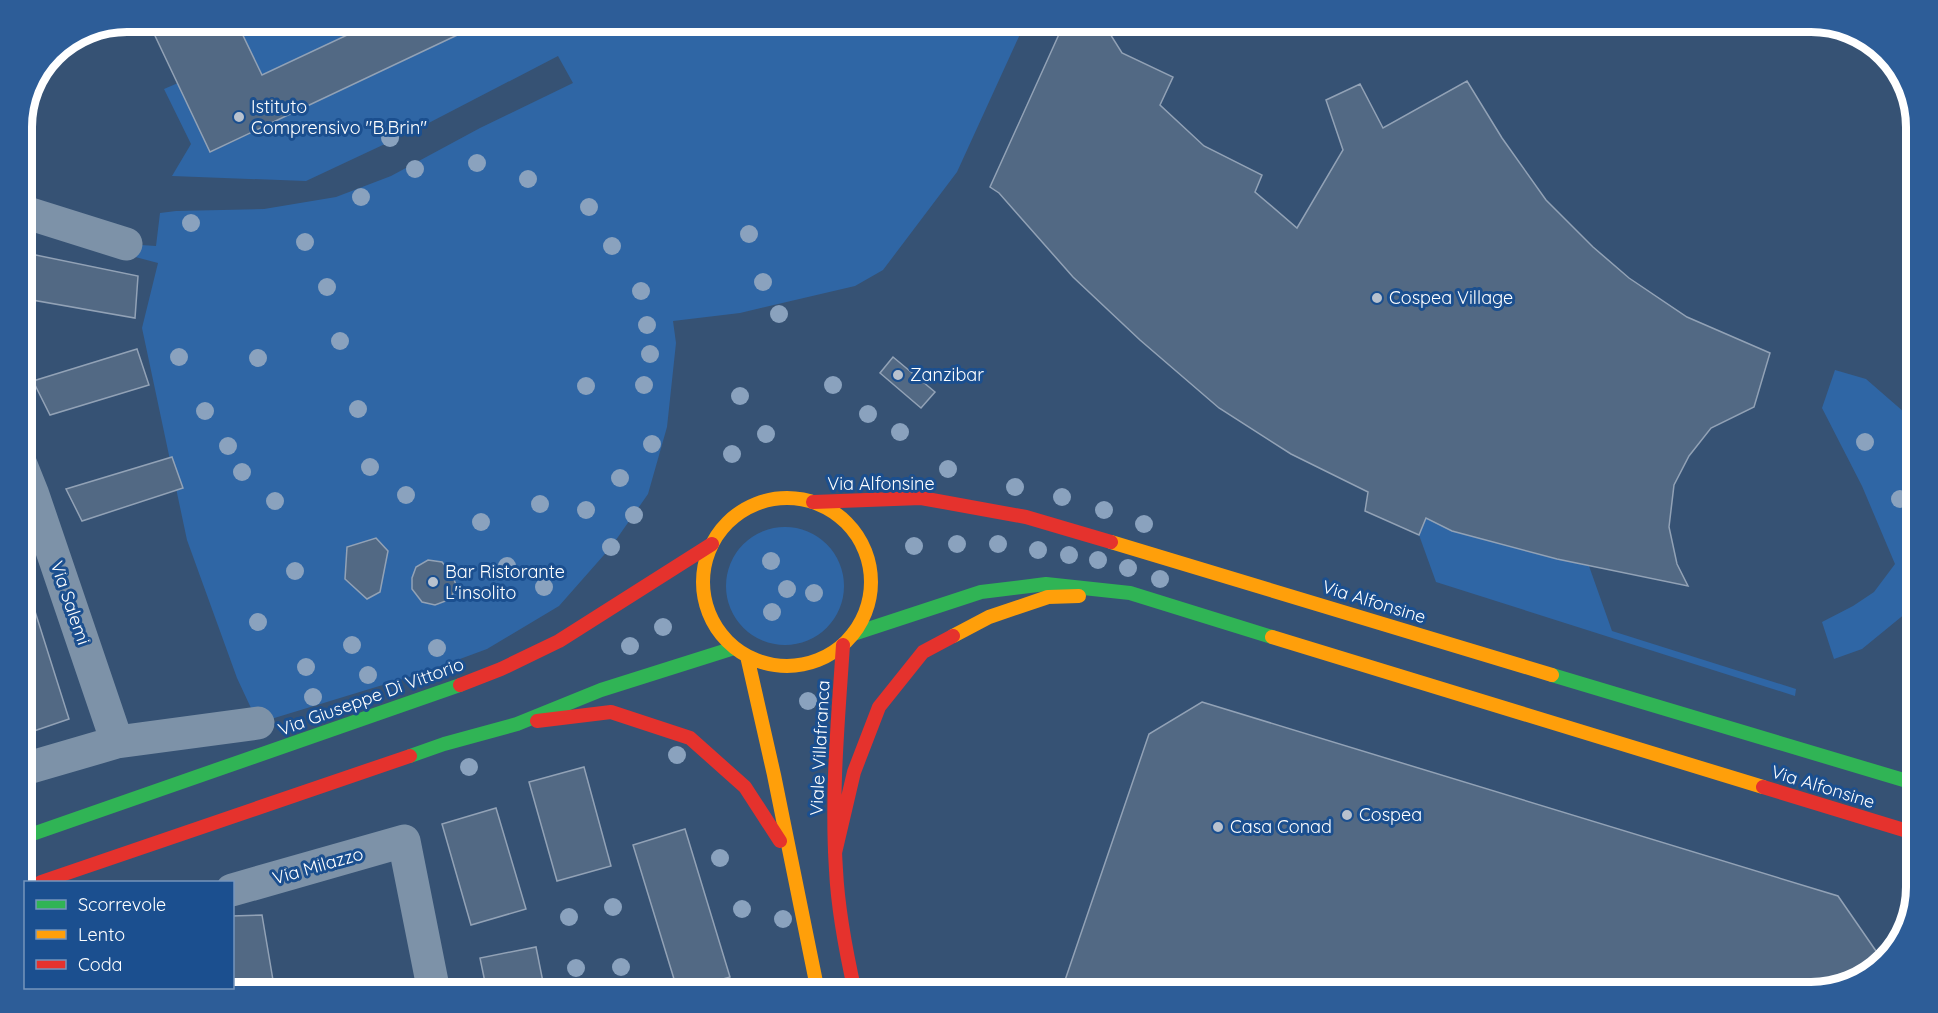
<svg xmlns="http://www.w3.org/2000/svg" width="1938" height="1013" viewBox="0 0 1938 1013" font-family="Quicksand,sans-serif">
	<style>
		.green { fill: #2f66a5 }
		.building { fill: #526984; stroke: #92a2b6; stroke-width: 1.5 }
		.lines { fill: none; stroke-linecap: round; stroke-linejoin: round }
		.street { stroke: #7d92a8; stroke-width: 33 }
		.fast { stroke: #30b455; stroke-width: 14 }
		.slow { stroke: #ff9f0a; stroke-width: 14 }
		.jam { stroke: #e5322d; stroke-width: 14 }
		.tree { fill: #8aa2be }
		.poi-dot { fill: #b9c2ce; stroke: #1b4f8f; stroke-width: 2 }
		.labels { text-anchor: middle; stroke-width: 6; stroke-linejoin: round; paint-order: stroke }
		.poi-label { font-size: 18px; fill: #fff; stroke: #1b4f8f; text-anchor: start }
		.street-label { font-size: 18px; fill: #fff; stroke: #1b4f8f }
		.rim { fill: none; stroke: #fff; stroke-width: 8 }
	</style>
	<rect width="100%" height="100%" fill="#365274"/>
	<path class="green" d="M236,21h141l-115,54z
		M487,21h539l-69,151 -74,98 -28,16 -115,27 -67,8 3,22 -9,84 -19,67 -37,53 -52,59 -72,43 -65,24 -164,50 -21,-45 -50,-138 -45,-212 16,-65 -34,-9 2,-10 30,2 4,-33 16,-2 88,-2 72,-12 55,-21 89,-48 93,-45 -15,-27 -139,72 -113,53 -134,-5 19,-32 -27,-55 14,-6 33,69z
		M1835,370l31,9 46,40 5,12v173l-55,45 -28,10 -12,-37 31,-16 21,-14 21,-28 -33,-78 -40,-78z
		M1426,518l26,13 137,35 23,65 184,58 -1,7 -359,-114 -17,-47z
		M726 586a59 59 0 1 1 118 0a59 59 0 1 1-118 0Z"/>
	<path class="building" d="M148,21h88l26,54 115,-54h110l-277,131z
		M1065,21h37l20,32 51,24 -13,28 44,41 58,29 -7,17 42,36 46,-78 -17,-50 34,-16 23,44 84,-47 35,57 44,62 47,47 36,31 58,39 83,36 -16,54 -43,21 -22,28 -15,29 -5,42 8,37 11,22 -131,-27 -105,-28 -26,-13 -7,17 -54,-24 3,-19 -77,-38 -72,-46 -79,-68 -67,-63 -74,-84 -9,-6z
		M21,252l117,24 -3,42 -114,-20z
		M137,349l12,36 -99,30 -17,-34z
		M893,357l42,35 -14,16 -41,-35z
		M172,457l11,31 -101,33 -16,-32z
		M376,538l12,13 -8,41 -13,7 -22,-20 2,-32z
		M428,560l14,2 10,12 4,11 -5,14 -16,6 -13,-3 -10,-13v-11l4,-11z
		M21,567l48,152 -38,13 -10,-30z
		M1202,702l636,194 38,55 -5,20 -6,7 -53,14h-751l88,-258z
		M584,767l27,99 -54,15 -28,-99z
		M496,808l30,101 -55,16 -29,-101z
		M685,829l45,148 -52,15 -45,-147z
		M262,915l13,77h-56l-1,-4h14v-72z
		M536,947l9,45h-58l-7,-34z
		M107,988h48v4h-28z"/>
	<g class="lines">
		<path class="street" d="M21,211l105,33
			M21,465l12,30 84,247
			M21,770l96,-28 141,-19
			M232,890l172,-49 30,151
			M193,988l1,4"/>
		<path class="fast" d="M853,634l128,-42 65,-8 84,9 142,44
			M1552,675l365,109
			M410,756l34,-12 73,-20 84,-34 133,-42
			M21,838l439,-153"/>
		<path class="slow" d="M703 582a84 84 0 1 1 168 0a84 84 0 1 1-168 0Z
			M1111,542l441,133
			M953,636l36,-19 59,-20 31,-1
			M1272,637l491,150
			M747,656l27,119 44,217"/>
		<path class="jam" d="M813,502l108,-4 105,19 85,25
			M843,645c-5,75 -12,150 -7,225 2,41 10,82 19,122
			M460,685l41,-16 58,-28 153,-97
			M537,721l74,-9 79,26 55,49 35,54
			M1763,787l154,47
			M835,853l19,-81 25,-65 44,-55 30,-16
			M41,882l369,-126"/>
	</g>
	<g class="tree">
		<circle cx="390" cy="138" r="9"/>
		<circle cx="477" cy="163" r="9"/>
		<circle cx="415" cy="169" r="9"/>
		<circle cx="528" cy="179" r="9"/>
		<circle cx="361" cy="197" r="9"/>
		<circle cx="589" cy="207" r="9"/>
		<circle cx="191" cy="223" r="9"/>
		<circle cx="749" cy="234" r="9"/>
		<circle cx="305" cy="242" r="9"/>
		<circle cx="612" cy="246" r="9"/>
		<circle cx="763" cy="282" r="9"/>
		<circle cx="327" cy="287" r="9"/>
		<circle cx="641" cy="291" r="9"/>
		<circle cx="779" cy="314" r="9"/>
		<circle cx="647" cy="325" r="9"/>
		<circle cx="340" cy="341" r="9"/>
		<circle cx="650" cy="354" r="9"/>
		<circle cx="179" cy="357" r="9"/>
		<circle cx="258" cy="358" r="9"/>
		<circle cx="644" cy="385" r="9"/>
		<circle cx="833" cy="385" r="9"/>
		<circle cx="586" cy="386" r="9"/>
		<circle cx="740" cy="396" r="9"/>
		<circle cx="358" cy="409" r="9"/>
		<circle cx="205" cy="411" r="9"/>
		<circle cx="868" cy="414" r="9"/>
		<circle cx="900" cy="432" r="9"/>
		<circle cx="766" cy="434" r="9"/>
		<circle cx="1865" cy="442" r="9"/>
		<circle cx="652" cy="444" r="9"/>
		<circle cx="228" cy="446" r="9"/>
		<circle cx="732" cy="454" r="9"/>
		<circle cx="370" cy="467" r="9"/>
		<circle cx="948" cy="469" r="9"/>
		<circle cx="242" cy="472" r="9"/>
		<circle cx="620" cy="478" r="9"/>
		<circle cx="1015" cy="487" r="9"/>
		<circle cx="406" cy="495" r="9"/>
		<circle cx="1062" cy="497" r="9"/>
		<circle cx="1900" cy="499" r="9"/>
		<circle cx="275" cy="501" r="9"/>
		<circle cx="540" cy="504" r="9"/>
		<circle cx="586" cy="510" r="9"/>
		<circle cx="1104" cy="510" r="9"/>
		<circle cx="634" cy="515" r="9"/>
		<circle cx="481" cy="522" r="9"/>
		<circle cx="1144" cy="524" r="9"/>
		<circle cx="957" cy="544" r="9"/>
		<circle cx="998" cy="544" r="9"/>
		<circle cx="914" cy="546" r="9"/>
		<circle cx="611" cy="547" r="9"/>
		<circle cx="1038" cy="550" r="9"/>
		<circle cx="1069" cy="555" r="9"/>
		<circle cx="1098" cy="560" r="9"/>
		<circle cx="771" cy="561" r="9"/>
		<circle cx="507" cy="566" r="9"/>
		<circle cx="1128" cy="568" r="9"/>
		<circle cx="295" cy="571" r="9"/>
		<circle cx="1160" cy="579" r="9"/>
		<circle cx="544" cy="587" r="9"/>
		<circle cx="787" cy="589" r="9"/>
		<circle cx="814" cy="593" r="9"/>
		<circle cx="772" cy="612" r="9"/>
		<circle cx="258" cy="622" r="9"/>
		<circle cx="663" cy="627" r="9"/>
		<circle cx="352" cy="645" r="9"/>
		<circle cx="630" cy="646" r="9"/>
		<circle cx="437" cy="648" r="9"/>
		<circle cx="306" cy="667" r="9"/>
		<circle cx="368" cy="675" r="9"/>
		<circle cx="313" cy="697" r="9"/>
		<circle cx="808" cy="701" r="9"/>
		<circle cx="677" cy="755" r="9"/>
		<circle cx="469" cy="767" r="9"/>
		<circle cx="720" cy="858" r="9"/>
		<circle cx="613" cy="907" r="9"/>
		<circle cx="742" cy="909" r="9"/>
		<circle cx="569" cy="917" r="9"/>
		<circle cx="783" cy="919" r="9"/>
		<circle cx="621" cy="967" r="9"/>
		<circle cx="576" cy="968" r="9"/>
	</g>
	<g class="poi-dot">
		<circle cx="239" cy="117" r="6"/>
		<circle cx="1377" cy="298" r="6"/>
		<circle cx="898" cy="375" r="6"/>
		<circle cx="433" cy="582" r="6"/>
		<circle cx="1347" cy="815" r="6"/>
		<circle cx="1218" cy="827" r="6"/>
	</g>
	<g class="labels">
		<g class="poi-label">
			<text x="251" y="113">Istituto<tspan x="251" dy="21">Comprensivo "B.Brin"</tspan></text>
			<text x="1389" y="304">Cospea Village</text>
			<text x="910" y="381">Zanzibar</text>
			<text x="445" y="578">Bar Ristorante<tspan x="445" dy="21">L'insolito</tspan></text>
			<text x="1359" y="821">Cospea</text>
			<text x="1230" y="833">Casa Conad</text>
		</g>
		<g class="street-label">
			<text x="881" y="490">Via Alfonsine</text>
			<text transform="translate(1374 602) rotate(17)" y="6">Via Alfonsine</text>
			<text transform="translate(70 603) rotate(71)" y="6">Via Salemi</text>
			<text transform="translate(371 697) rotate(-20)" y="6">Via Giuseppe Di Vittorio</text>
			<text transform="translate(820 748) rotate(-87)" y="6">Viale Villafranca</text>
			<text transform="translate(1823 787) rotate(17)" y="6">Via Alfonsine</text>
			<text transform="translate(318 866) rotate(-16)" y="6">Via Milazzo</text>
		</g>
	</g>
	<path d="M0 0H1938V1013H0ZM127 32H1811A95 95 0 0 1 1906 127V887A95 95 0 0 1 1811 982H127A95 95 0 0 1 32 887V127A95 95 0 0 1 127 32Z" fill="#2d5d98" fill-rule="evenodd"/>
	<path class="rim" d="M127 32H1811A95 95 0 0 1 1906 127V887A95 95 0 0 1 1811 982H127A95 95 0 0 1 32 887V127A95 95 0 0 1 127 32Z"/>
	<rect x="24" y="881" width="210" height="108" fill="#1b4f8f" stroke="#7695bc" stroke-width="1.5"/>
	<rect x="36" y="900" width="30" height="9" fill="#30b455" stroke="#7695bc" stroke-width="1.5"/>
	<text x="78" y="911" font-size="18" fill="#ffffff">Scorrevole</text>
	<rect x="36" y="930" width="30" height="9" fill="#ff9f0a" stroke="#7695bc" stroke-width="1.5"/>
	<text x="78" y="941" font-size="18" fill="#ffffff">Lento</text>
	<rect x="36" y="960" width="30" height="9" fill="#e5322d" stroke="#7695bc" stroke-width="1.5"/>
	<text x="78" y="971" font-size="18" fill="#ffffff">Coda</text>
</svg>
